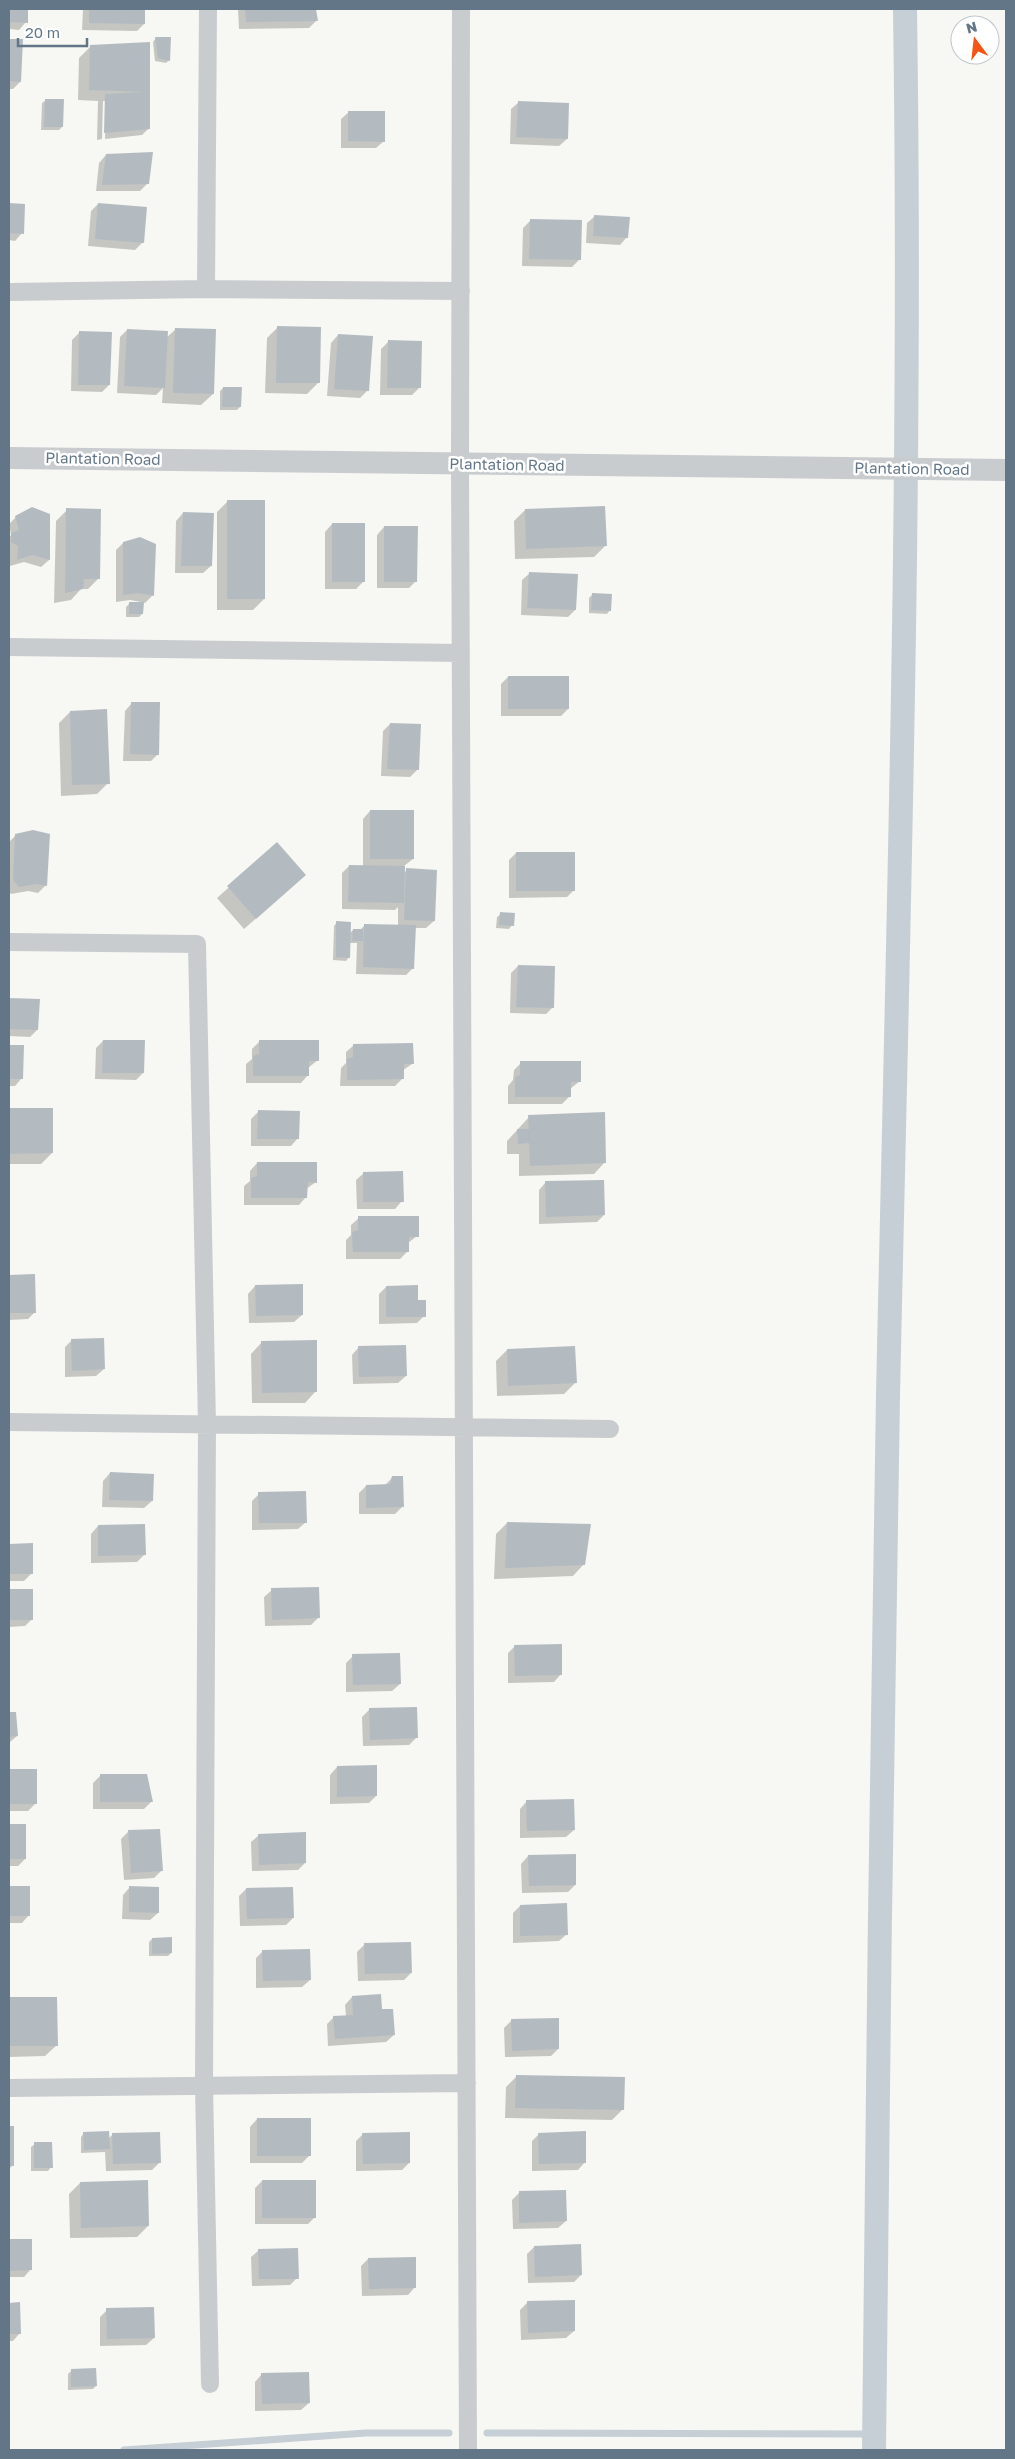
<svg xmlns="http://www.w3.org/2000/svg" width="1015" height="2459" viewBox="0 0 1015 2459" font-family="'Golos Text',sans-serif">
	<style>
		.shadow { fill: #0003 }
		.lines { fill: none; stroke-linecap: round; stroke-linejoin: round }
		.stream { stroke: #c6cfd5; stroke-width: 7 }
		.canal { stroke: #c6cfd5; stroke-width: 24 }
		.building { fill: #b3bbc1 }
		.minor { stroke: #c9cccf; stroke-width: 18 }
		.tertiary { stroke: #c9cccf; stroke-width: 22 }
		.labels { text-anchor: middle; stroke-width: 5; stroke-linejoin: round; paint-order: stroke }
		.street-label { font-size: 15px; fill: #637688; stroke: #fff }
	</style>
	<rect width="100%" height="100%" fill="#f7f7f3"/>
	<path class="shadow" d="M9,9h18l-1,13 -7,8 -10,-1z
		M83,9h61v15l-7,7 -55,-1z
		M238,9h77l1,12 -7,7 -70,1z
		M156,38l13,22 -3,3 -11,-2 -2,-19z
		M9,40h13l-2,42 -7,7h-4z
		M149,44v84l-7,7 -37,4 1,-38h-3l-1,38 -5,1 1,-39 -20,-1 1,-42 11,-11z
		M46,100l16,27 -3,3h-18l1,-27z
		M519,102l48,37 -8,7 -49,-2 1,-35z
		M349,112l35,29 -8,7h-35v-29z
		M106,155l42,28 -8,8h-44l3,-28z
		M9,204l15,1 -2,28 -7,8 -6,-1z
		M98,204l45,38 -8,8 -47,-4 3,-35z
		M595,216l32,21 -7,8 -34,-2 1,-20z
		M531,220l49,39 -8,8 -50,-1 1,-38z
		M278,327l40,56 -11,11 -42,-1 2,-55z
		M176,329l37,65 -12,11 -39,-2 1,-15 -7,7 -39,-2 3,-56 7,-7 39,8z
		M80,332l29,53 -7,7 -31,-1 1,-51z
		M338,335l30,55 -8,8 -33,-2 4,-53z
		M388,342l31,46 -7,7h-32l1,-46z
		M223,388l17,19 -3,3h-17v-19z
		M228,501l36,98 -11,11h-36v-98z
		M67,510l32,68 -11,11h-7l-10,11 -17,3 2,-82z
		M525,510l80,36 -11,11 -79,2 -1,-38z
		M183,513l28,53 -8,7h-28l1,-52z
		M49,515v45l-8,7 -17,-5 -14,4 -1,-28 2,-3 -2,-11 7,-7z
		M332,524l31,58 -7,7h-31v-57z
		M384,527l32,54 -7,7h-32v-53z
		M123,543l29,53 -7,7 -2,-1 -1,12 -3,3h-13v-10l4,-4 11,-1 -11,-2 -14,2v-52z
		M530,573l45,37 -7,7 -47,-2 1,-35z
		M593,594l17,16 -3,4 -18,-1v-15z
		M508,677l60,32 -7,7h-60v-32z
		M132,703l26,51 -7,7h-28l2,-50z
		M70,712l38,71 -11,11 -36,2 -2,-73z
		M390,724l27,46 -7,7 -29,-1 2,-45z
		M370,811l43,48 -9,7v7l3,-3 27,51 -8,7h-12l-1,40 -7,7 -50,-1 1,-31h-8v14l-3,4 -13,-1 1,-34 3,-4 13,11 3,-3h7l5,-5 33,1v-19l-3,3 -53,-1v-36l7,-7h14v-47z
		M16,835l30,50 -8,8 -10,-2 -17,3 -2,-3v-49z
		M277,844l16,42 -49,43 -27,-31z
		M516,853l58,37 -7,7 -58,1v-38z
		M501,914l11,11 -3,4 -13,-1 1,-11z
		M518,966l35,41 -7,7 -36,-1 1,-40z
		M9,999l29,2 -1,29 -7,7 -21,-1z
		M103,1041l40,32 -7,7 -41,-1 1,-31z
		M259,1042l59,18 -10,8v7l-7,8h-55v-19l6,-5v-10z
		M354,1045l58,19 -10,7v8l-7,7h-55l1,-18 5,-5v-11z
		M9,1046l14,1 -1,31 -7,8h-6z
		M521,1063l59,18 -10,8v7l-8,8h-54v-18l5,-6 1,-10z
		M9,1109h43v44l-11,11h-32z
		M258,1112l40,26 -7,8h-40v-27z
		M529,1117l76,45 -11,12 -75,2v-22h-12v-13z
		M257,1163l59,19 -10,7v8l-7,8h-55v-19l6,-5v-10z
		M364,1173l38,28 -7,8h-38l-1,-29z
		M546,1182l58,33 -7,7 -58,2v-34z
		M359,1218l58,18 -9,7v8l-8,8h-54v-19l5,-5v-10z
		M34,1275l1,37 -7,7 -19,1v-44z
		M255,1286l47,29 -8,7 -45,1 -1,-29z
		M386,1287l31,15 7,14 -7,7 -38,1v-30z
		M72,1340l32,29 -8,7 -31,1v-30z
		M262,1342l54,49 -11,12h-53l-1,-49z
		M359,1347l47,29 -8,7 -45,1 -1,-29z
		M507,1350l69,32 -12,12 -67,2 -1,-35z
		M110,1473l42,28 -8,7 -42,-1 1,-26z
		M392,1478l10,29 -7,7h-36v-21l7,-7 19,-1z
		M259,1494l47,28 -8,7 -46,1v-29z
		M507,1523l77,41 -11,12 -79,3 2,-45z
		M98,1526l47,28 -8,8 -46,1v-29z
		M9,1545h23v28l-8,8h-15z
		M32,1590v29l-7,7 -16,1v-36z
		M272,1590l46,28 -7,7 -46,1 -1,-29z
		M515,1646l46,28 -7,8 -46,1v-30z
		M353,1656l47,28 -8,7 -46,1v-29z
		M370,1709l46,29 -7,7 -46,1 -1,-29z
		M9,1713h6l2,23 -8,7z
		M337,1767l39,29 -7,7 -39,1v-29z
		M9,1770l27,1 -1,33 -7,7h-19z
		M100,1776h46l5,26 -7,7h-51v-26z
		M527,1801l47,29 -8,7 -46,1v-29z
		M9,1826h16v33l-7,7h-9z
		M128,1832l33,39 -7,7 -30,2 -3,-41z
		M259,1835l46,28 -7,7 -46,1 -1,-29z
		M528,1856l47,29 -7,7 -46,1 -1,-29z
		M9,1887h20v28l-7,8h-13z
		M130,1887l28,26 -8,7 -28,-1 1,-24z
		M246,1889l47,29 -7,7 -46,1 -1,-30z
		M520,1906l47,28 -8,7 -46,2v-30z
		M152,1939l19,14 -3,3h-19v-14z
		M364,1945l47,28 -7,7 -46,1 -1,-29z
		M263,1951l47,29 -8,7 -46,1v-30z
		M352,1997l28,14 14,24 -8,7 -58,4 -1,-22 7,-7 12,-1 -1,-11z
		M9,1998h47l1,47 -12,11 -36,1z
		M512,2020l46,29 -7,7 -46,1 -1,-29z
		M517,2076l106,33 -11,11 -107,-2 1,-31z
		M257,2119l53,36 -8,8h-52v-36z
		M13,2127v38l-4,4v-41z
		M84,2133l24,6 5,-5 46,29 -7,7 -46,1 -1,-19 -24,1v-16z
		M363,2134l46,29 -7,7 -46,1v-30z
		M539,2134l46,28 -7,8 -46,1v-30z
		M35,2144l16,23 -3,4h-17v-24z
		M262,2181l53,36 -7,7h-53v-36z
		M80,2183l68,43 -11,11 -67,1 -1,-44z
		M519,2193l47,28 -8,7 -45,1 -1,-29z
		M30,2240l1,29 -7,8h-15v-36z
		M534,2247l47,28 -7,7 -46,1 -1,-29z
		M259,2250l38,28 -7,7 -38,1 -1,-29z
		M368,2259l47,28 -7,8 -46,1 -1,-30z
		M528,2302l46,29 -8,7 -45,2 -1,-30z
		M9,2304h10l1,29 -7,8h-4z
		M107,2310l47,28 -8,7 -46,1v-29z
		M71,2371l25,15 -3,3 -25,1v-16z
		M262,2374l47,29 -8,7 -46,1v-29z"/>
	<g class="lines">
		<path class="stream" d="M487,2433l387,1
			M124,2450l242,-17h83"/>
		<path class="canal" d="M874,2450c4,-352 7,-703 14,-1055 10,-462 24,-924 17,-1386"/>
	</g>
	<path class="building" d="M9,9h19v14l-19,-1z
		M89,9h56v15l-56,-1z
		M245,9h71l2,12 -72,1z
		M155,37h16l-1,24 -12,-3z
		M9,39h14l-2,43 -12,-1z
		M150,42v87l-46,4 1,-39 40,-2 -56,-2 1,-45z
		M45,99h19l-1,28h-19z
		M518,101l51,2 -1,36 -52,-2z
		M348,111h37v31l-37,-1z
		M153,152l-4,32 -47,1 4,-31z
		M9,203l16,1 -1,30 -15,-1z
		M98,203l49,4 -3,36 -49,-4z
		M594,215l36,2 -2,21 -35,-2z
		M530,219l52,1 -1,40 -52,-1z
		M277,326l44,1 -1,56h-44z
		M175,328l41,1 -2,65 -41,-1z
		M127,329l41,2 -3,57 -41,-2z
		M79,331l33,1 -2,53h-32z
		M338,334l35,2 -4,55 -35,-2z
		M388,340l34,1 -1,47h-34z
		M223,387h19l-1,20h-19z
		M227,500h38v99h-38z
		M605,506l2,40 -81,3 -1,-40z
		M32,507l18,7v46l-18,-5 -15,5 1,-14 -7,-4v-9l8,-3 -4,-14z
		M66,508l35,1 -1,70h-16l-1,10 -18,4z
		M183,512l31,1 -2,53h-31z
		M332,523h33v59h-33z
		M384,526h34l-1,56h-33z
		M140,537l16,7 -2,52 -16,-3 -15,2v-53z
		M529,572l49,2 -2,36 -49,-2z
		M592,593l20,1 -1,17 -20,-1z
		M129,602h15l-1,12h-14z
		M508,676h61v33h-61z
		M131,702h29l-1,53 -29,-1z
		M107,709l3,75 -38,1 -2,-74z
		M390,723l31,1 -2,46 -32,-1z
		M370,810h44v49h-44z
		M33,830l17,4 -3,52 -11,-2 -17,3 -6,-7 2,-46z
		M277,842l29,33 -50,44 -29,-33z
		M516,852h59v39h-59z
		M349,865l56,1 -1,37 -56,-1z
		M406,868l31,2 -2,51 -31,-1z
		M500,912l15,1 -1,13 -15,-1z
		M336,921l15,1 -1,36 -14,-1z
		M364,924l52,1 -2,44 -51,-2z
		M353,929h10v12h-11z
		M518,965l37,1 -1,42 -38,-1z
		M9,998l31,1 -2,31 -29,-1z
		M103,1040h42l-1,33h-42z
		M259,1040h60v21h-10v15h-56v-20l6,-2z
		M413,1043l1,21h-10v15l-57,1v-21l6,-2v-13z
		M9,1045h15l-1,34h-14z
		M520,1061h61v21h-10v15h-56v-20l5,-2z
		M9,1108h44v45l-44,1z
		M258,1110l42,1 -1,28h-42z
		M605,1112l1,51 -76,3 -1,-23 -11,1 -1,-15h12l-1,-14z
		M257,1162h60v21l-9,-1 -1,16h-56v-20l6,-2z
		M403,1171l1,31h-41v-30z
		M604,1180l1,35 -59,2 -1,-36z
		M358,1216h61v21h-10v15h-56l-1,-20 6,-2z
		M35,1274l1,39h-27v-38z
		M303,1284v31l-47,1 -1,-31z
		M418,1285v15h8v17h-40v-31z
		M104,1338l1,31 -33,2 -1,-32z
		M317,1340v52l-55,1 -1,-52z
		M406,1345l1,31 -48,1 -1,-31z
		M575,1346l2,37 -69,3 -1,-37z
		M110,1472l44,2 -1,27 -44,-1z
		M392,1476h11l1,31 -38,1v-23l24,-1z
		M306,1491l1,32h-48l-1,-31z
		M507,1522l84,2 -6,41 -80,3z
		M145,1524l1,31 -48,1v-31z
		M33,1543v31h-24v-30z
		M319,1587l1,31 -48,2 -1,-32z
		M9,1589h24v31h-24z
		M562,1644v31l-47,1 -1,-31z
		M400,1653l1,31 -48,1 -1,-31z
		M417,1707l1,31 -48,2 -1,-32z
		M9,1712h7l2,24 -9,1z
		M377,1765v31l-40,1v-31z
		M9,1769h28v35h-28z
		M100,1774h47l6,28h-53z
		M574,1799l1,31 -48,1 -1,-31z
		M9,1824h17v35h-17z
		M160,1829l3,42 -32,2 -3,-43z
		M306,1832v31l-47,2 -1,-31z
		M576,1854v31l-47,1 -1,-31z
		M9,1886h21v30h-21z
		M129,1886l30,1v26l-30,-1z
		M293,1887l1,31 -47,1 -1,-31z
		M567,1903l1,32 -48,1v-31z
		M172,1937v16l-20,1v-16z
		M411,1942l1,31 -47,1 -1,-31z
		M310,1949l1,31 -48,1 -1,-31z
		M381,1994l1,15h11l2,26 -60,4 -2,-23 20,-1 -1,-19z
		M9,1997h48l1,49h-49z
		M559,2018v31l-47,2 -1,-32z
		M516,2075l109,2 -1,33 -109,-2z
		M257,2118h54v38h-54z
		M9,2126h5v40h-5z
		M109,2131l1,18 -26,1 -1,-18z
		M586,2131v32l-47,1 -1,-31z
		M160,2132l1,31 -48,1 -1,-31z
		M410,2132v31l-47,1 -1,-31z
		M34,2142h18l1,26h-19z
		M148,2180l1,46 -68,2 -1,-46z
		M262,2180h54v38h-54z
		M566,2190l1,31 -48,2v-32z
		M9,2239h23v31l-23,1z
		M581,2244l1,31 -47,2 -1,-31z
		M298,2248l1,31h-40l-1,-30z
		M416,2257v31l-47,1 -1,-31z
		M575,2300v31l-47,2 -1,-32z
		M20,2302l1,32h-12v-31z
		M154,2307l1,31 -48,1 -1,-31z
		M96,2368l1,18 -26,1v-18z
		M309,2372l1,31 -48,1 -1,-31z"/>
	<g class="lines">
		<path class="minor" d="M461,9l-1,456 8,1985
			M206,289l255,2
			M9,292l197,-3 2,-280
			M9,647l452,6
			M9,942l188,2 10,480 -3,662 6,298
			M9,1422l601,7
			M9,2088l458,-5"/>
		<path class="tertiary" d="M9,458l997,12"/>
	</g>
	<g class="labels">
		<g class="street-label">
			<text transform="translate(103 459) rotate(1)" y="5">Plantation Road</text>
			<text transform="translate(507 465) rotate(1)" y="5">Plantation Road</text>
			<text transform="translate(912 469) rotate(1)" y="5">Plantation Road</text>
		</g>
	</g>
	<rect width="1015" height="2459" fill="none" stroke="#637688" stroke-width="20"/>
	<g transform="translate(975 40) rotate(345)"><circle r="24" fill="#ffffff" stroke="#c1c8cf"/>
	<path d="M0-4L9 19L0 12L-9 19Z" fill="#f65415"/>
	<text y="-8" font-size="14" font-weight="bold" text-anchor="middle" fill="#637688">N</text>
	</g>
	<path d="M18 38v8h69v-8" fill="none" stroke="#637688" stroke-width="2.5"/>
	<text x="25" y="38" font-size="15" fill="#637688" stroke="#ffffff" stroke-width="4" paint-order="stroke">20 m</text>
</svg>
